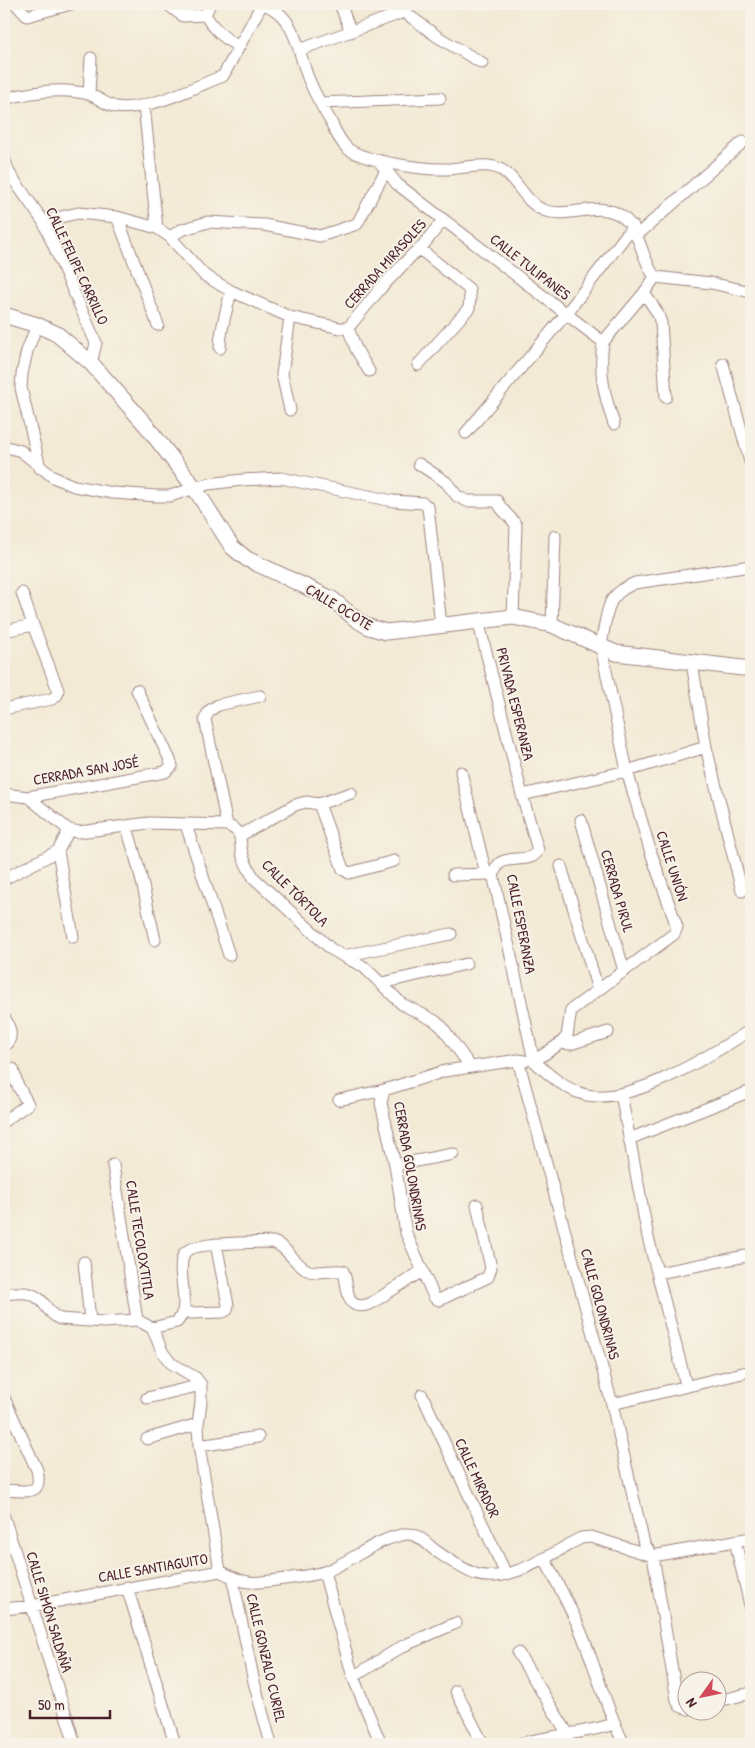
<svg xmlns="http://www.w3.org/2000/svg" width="755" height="1748" viewBox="0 0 755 1748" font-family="'Patrick Hand',sans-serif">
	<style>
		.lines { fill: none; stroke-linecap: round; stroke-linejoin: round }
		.minor-casing { stroke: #9e8480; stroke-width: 13 }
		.tertiary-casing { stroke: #9e8480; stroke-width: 17 }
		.minor { stroke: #fff; stroke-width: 11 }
		.tertiary { stroke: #fff; stroke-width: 15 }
		.labels { text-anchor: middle; stroke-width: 4; stroke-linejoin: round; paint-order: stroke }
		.street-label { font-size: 15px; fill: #4a1f2b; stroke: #f7f3e8 }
	</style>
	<rect width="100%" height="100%" fill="#f7f3e8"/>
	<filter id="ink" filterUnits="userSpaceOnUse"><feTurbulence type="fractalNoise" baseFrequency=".02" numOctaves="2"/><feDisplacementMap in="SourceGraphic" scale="10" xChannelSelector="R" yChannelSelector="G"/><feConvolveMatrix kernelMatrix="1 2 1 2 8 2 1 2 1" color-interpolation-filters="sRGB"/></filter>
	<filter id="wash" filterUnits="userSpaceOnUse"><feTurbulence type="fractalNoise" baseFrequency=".0096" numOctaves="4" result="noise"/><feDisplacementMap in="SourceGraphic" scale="20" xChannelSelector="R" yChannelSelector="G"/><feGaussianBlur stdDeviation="1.12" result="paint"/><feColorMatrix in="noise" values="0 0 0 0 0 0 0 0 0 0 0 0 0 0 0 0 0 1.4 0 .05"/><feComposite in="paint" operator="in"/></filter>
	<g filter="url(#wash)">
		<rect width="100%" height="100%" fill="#f3ead5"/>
	</g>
	<g filter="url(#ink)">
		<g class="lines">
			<g class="minor-casing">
				<path id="minor" d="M16,4l11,12 44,-12
					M167,4l16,12 22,-1
					M210,4l-5,11c9,14 19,24 34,32
					M265,4c5,3 11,6 15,10 18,17 20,45 29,66 6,14 13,27 21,40 4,9 10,22 18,29 19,13 76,21 100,20 13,-1 27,-4 41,-3 26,2 32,35 54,44 27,10 57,-12 81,8 17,14 17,41 31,59l56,6 40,9
					M340,4l11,28
					M404,12l34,25 44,26
					M299,50l105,-38
					M89,94l2,-36
					M4,99c26,-7 57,-12 84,-5 10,3 18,11 28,13 30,5 78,-20 107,-31l39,-72
					M321,103l119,-5
					M144,106l13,122
					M4,158l5,15 34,48 53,122 -5,20
					M378,160l19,24 206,158
					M117,217l41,108
					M43,221l35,-8 39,4 40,11 13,9 34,38 27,16 59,26 50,11h8l32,-39 33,-35 7,-5 23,-29
					M636,236l107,-94
					M170,237l11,-7 27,-8 56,3 56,11 37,-12 29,-54
					M644,293l13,19 4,11 5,74
					M37,325l-10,26 -5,23 -1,14 19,80
					M348,328l8,21 13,22
					M603,342c-4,31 1,53 11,82
					M603,342l41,-49 11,-16
					M220,348c0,-19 7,-38 11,-57
					M723,364l28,101
					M418,365l51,-57 1,-10 -1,-9 -49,-40
					M290,410l-8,-36 8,-57
					M466,433l100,-119 67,-88
					M4,447h3l14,4 32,26 21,9 39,7 44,3h13l38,-12 34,-4 39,-2 112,23 30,2 5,4 1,9 12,109
					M419,464l27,18 11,14 10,5h30c6,13 13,14 19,24l-3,92
					M22,593l11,32
					M478,620l44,175 16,55c-6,14 -27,5 -38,13 -3,2 -5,8 -7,11l41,187
					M552,625l3,-89
					M4,631l29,-6 25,65 -1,5 -5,4 -48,10
					M692,663l14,84 36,144
					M461,772l25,102
					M4,794l24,3 137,-25 7,-6 -2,-6 -33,-70
					M522,795l105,-24 79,-24
					M28,797l41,33 10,2 70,-9 78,2c18,8 11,12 15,28 2,9 7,17 12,25l77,71 12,7 21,11 38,37 33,17 7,6 28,39
					M319,804l24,65 6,4 45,-12
					M581,820l43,151
					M186,825l43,130
					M227,825l-22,-106 4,-8 9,-6 42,-9
					M127,827l13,46 15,67
					M241,835l54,-30 11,-3 13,2 32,-11
					M58,851l15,86
					M561,866l37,124
					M453,875l38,-1
					M4,879l54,-28 11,-21
					M343,956l108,-22
					M382,983l84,-19
					M4,1017c5,9 9,17 4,26l-4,2
					M561,1043l6,-7 4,-26 103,-76 3,-7 -27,-77 -23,-79 -26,-124c2,-13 5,-37 11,-47 6,-9 14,-13 23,-17l116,-17
					M518,1060l94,344 32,140 9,12 24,144 3,6 8,3
					M534,1061c13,12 26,24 43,31 46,20 135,-38 174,-62
					M534,1061l27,-18 9,1 38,-12
					M384,1090l-3,13 14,62 11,68 28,64 5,3 49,-23 3,-9 -14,-63
					M621,1094l27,143 38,148
					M339,1100l45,-10 61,-19 73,-11 7,1
					M4,1121l24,-17 -11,-20 -4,-15
					M629,1139l122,-48
					M113,1165l24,155
					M395,1165l58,-11
					M84,1262l6,58
					M658,1273l93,-18
					M4,1294c16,-2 30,-4 41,11 4,6 8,11 15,14l44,3 33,-2 15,8
					M184,1311l7,2 32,-1 4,-2 1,-5 -12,-61
					M152,1328l25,-6c9,-12 7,-19 6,-33 -1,-10 -4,-25 1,-35 6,-13 74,-11 89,-12 15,5 21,22 34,28 10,5 25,-1 36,1 7,14 -1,42 27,33l52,-33
					M152,1328l11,25 8,10 25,15 5,7v17l-3,22 1,22 21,125
					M422,1395l84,179
					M4,1398l33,72c7,30 -16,18 -33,21
					M147,1398l54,-13
					M612,1404l139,-33
					M147,1439l51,-15
					M199,1446l59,-9
					M4,1517l71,227
					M735,1541l16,68
					M544,1558c11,21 23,43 33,65 18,39 27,82 47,121
					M324,1572l29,105 28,67
					M235,1579l-1,6 20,97 17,62
					M127,1587l48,157
					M4,1609l28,-3 188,-35c10,5 18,10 29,11 8,2 66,-7 75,-10 28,-10 52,-34 83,-38 11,-1 21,11 29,17 12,8 26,18 39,23 34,11 77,-21 106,-36l10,-1 62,19 98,-18
					M518,1653l50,81
					M353,1677l50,-31 53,-23
					M456,1691l27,53
					M718,1701l33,-8
					M519,1744c31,-9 64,-10 95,-20"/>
			</g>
			<g class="tertiary-casing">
				<path id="tertiary" d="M4,315l33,10 20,9 34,29 54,61 49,63 38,60 15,12 85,40 25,21 12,7 17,5 127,-15 39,8 64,28 135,16"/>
			</g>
			<use href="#minor" class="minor"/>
			<use href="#tertiary" class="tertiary"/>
		</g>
	</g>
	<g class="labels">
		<g class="street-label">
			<text transform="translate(385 264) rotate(-48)" y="5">CERRADA MIRASOLES</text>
			<text transform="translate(77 266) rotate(65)" y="5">CALLE FELIPE CARRILLO</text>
			<text transform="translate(530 267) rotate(38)" y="5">CALLE TULIPANES</text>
			<text transform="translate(339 607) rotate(31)" y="5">CALLE OCOTE</text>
			<text transform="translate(515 704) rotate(76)" y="5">PRIVADA ESPERANZA</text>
			<text transform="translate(86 771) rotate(-10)" y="5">CERRADA SAN JOSÉ</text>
			<text transform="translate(672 866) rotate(72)" y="5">CALLE UNIÓN</text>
			<text transform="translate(617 891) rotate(74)" y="5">CERRADA PIRUL</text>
			<text transform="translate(295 893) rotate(45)" y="5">CALLE TÓRTOLA</text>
			<text transform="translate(521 924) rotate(79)" y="5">CALLE ESPERANZA</text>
			<text transform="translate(410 1166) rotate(80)" y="5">CERRADA GOLONDRINAS</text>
			<text transform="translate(140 1240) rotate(81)" y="5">CALLE TECOLOXTITLA</text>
			<text transform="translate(600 1304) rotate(75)" y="5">CALLE GOLONDRINAS</text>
			<text transform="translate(477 1478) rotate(65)" y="5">CALLE MIRADOR</text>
			<text transform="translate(153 1568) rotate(-10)" y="5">CALLE SANTIAGUITO</text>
			<text transform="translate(49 1612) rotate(73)" y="5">CALLE SIMÓN SALDAÑA</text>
			<text transform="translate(266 1658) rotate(77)" y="5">CALLE GONZALO CURIEL</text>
		</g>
	</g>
	<rect width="755" height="1748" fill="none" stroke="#f7f3e8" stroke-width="20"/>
	<g transform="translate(702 1696) rotate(237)"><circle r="24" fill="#f7f3e8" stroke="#b29e9c"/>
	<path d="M0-4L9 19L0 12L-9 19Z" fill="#d1495b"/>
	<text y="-8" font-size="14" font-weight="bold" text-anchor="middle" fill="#4a1f2b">N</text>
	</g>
	<path d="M30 1710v8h80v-8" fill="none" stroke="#4a1f2b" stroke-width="2.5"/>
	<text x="38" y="1710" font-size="15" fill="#4a1f2b" stroke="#f7f3e8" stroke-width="4" paint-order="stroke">50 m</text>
</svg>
